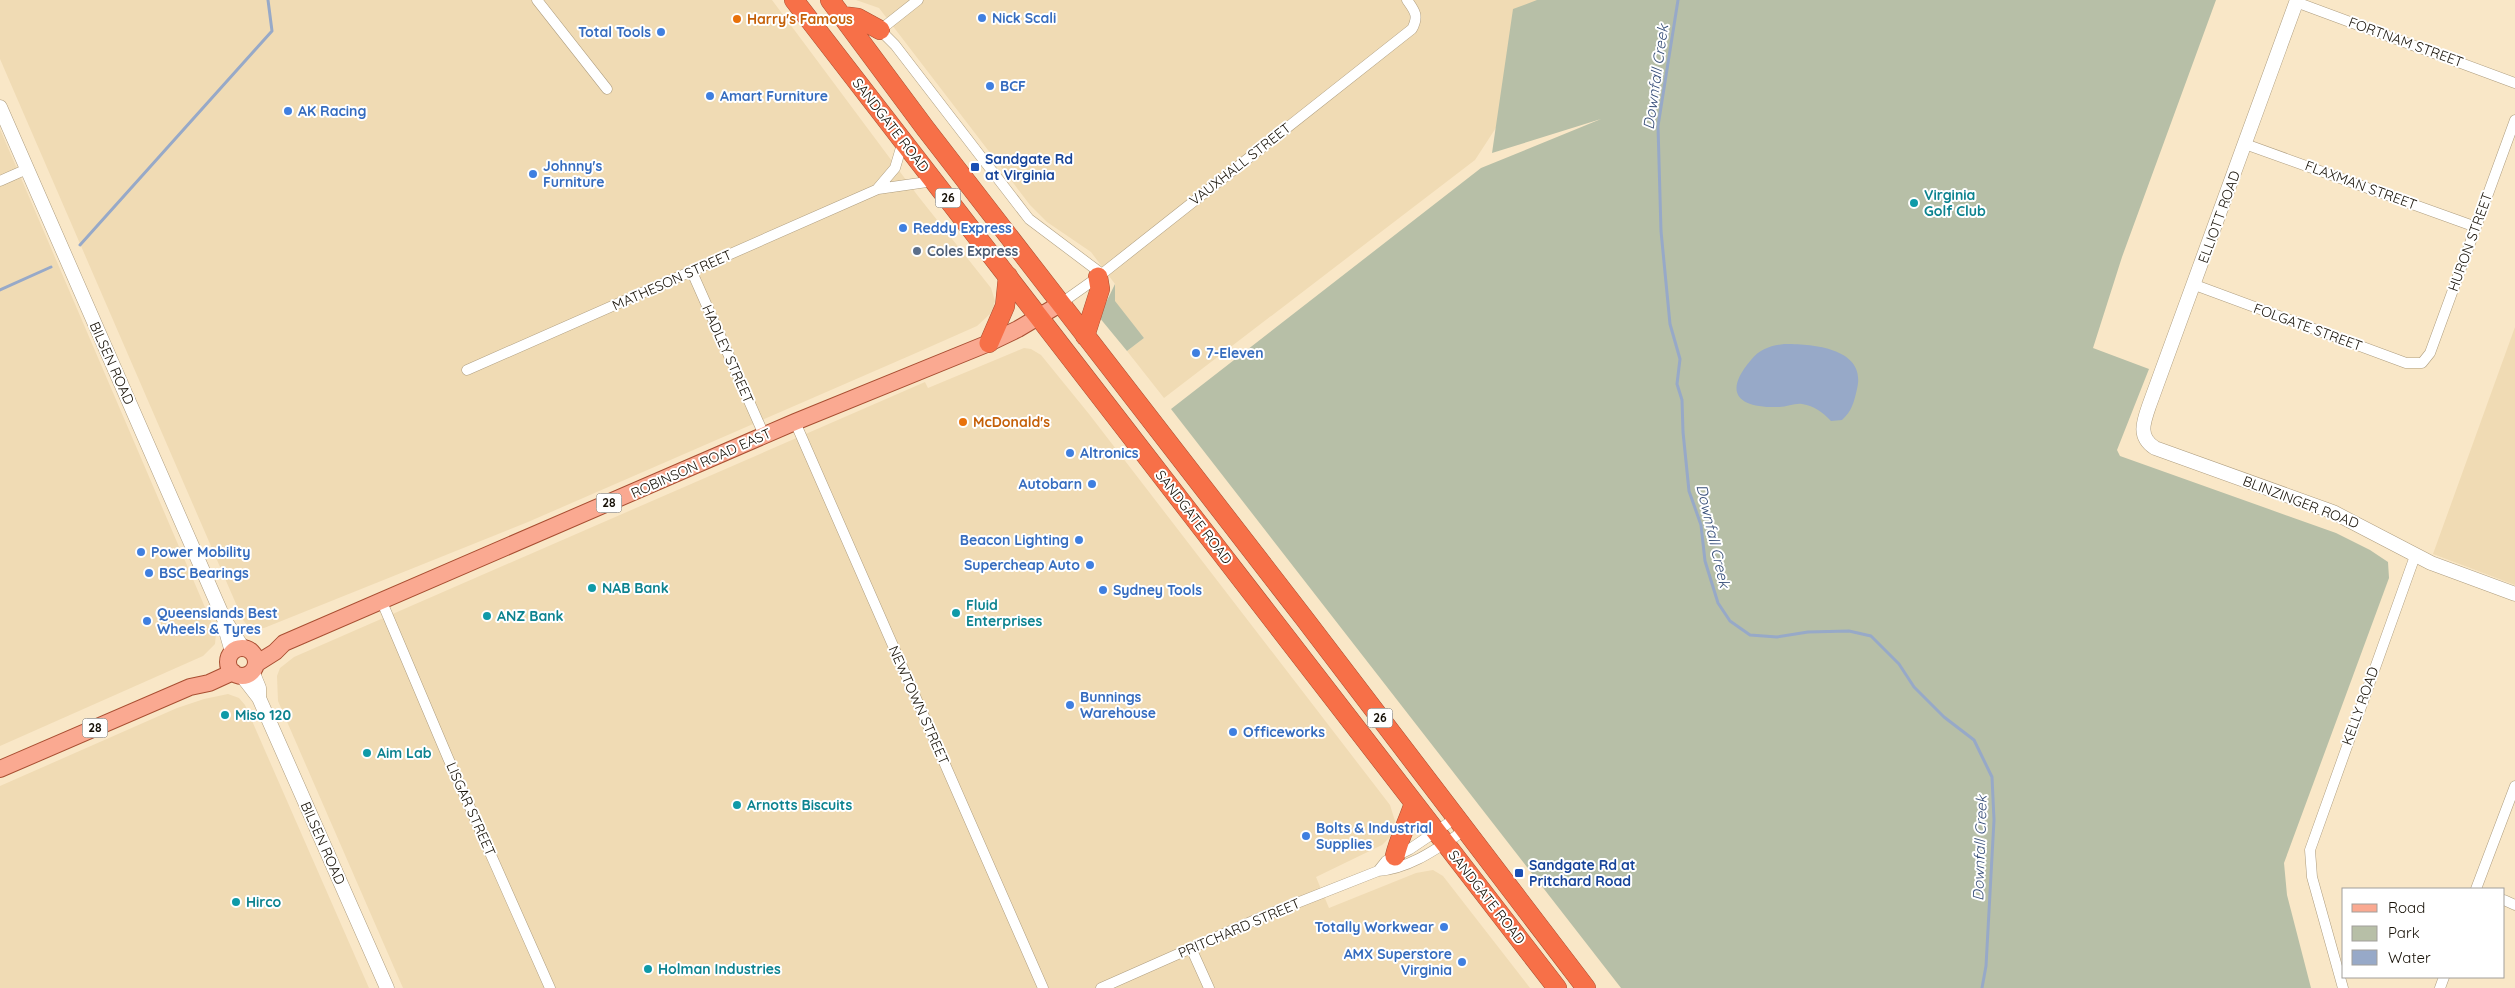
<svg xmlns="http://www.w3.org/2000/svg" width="2515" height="988" viewBox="0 0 2515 988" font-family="Quicksand,sans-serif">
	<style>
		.built { fill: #f0dbb4 }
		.green { fill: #b7bfa7 }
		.water { fill: #97a9c8 }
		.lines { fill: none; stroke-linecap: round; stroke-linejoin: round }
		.stream { stroke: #97a9c8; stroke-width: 3 }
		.street-casing { stroke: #ae9d7f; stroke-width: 11 }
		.secondary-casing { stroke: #ae9d7f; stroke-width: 15 }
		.primary-casing { stroke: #a84e31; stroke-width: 18 }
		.highway-casing { stroke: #a84e31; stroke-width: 20 }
		.street { stroke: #fff; stroke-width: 10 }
		.secondary { stroke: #fff; stroke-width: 14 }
		.primary { stroke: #faa991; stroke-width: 16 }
		.highway { stroke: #f77048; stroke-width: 19 }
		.shop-dot { fill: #3f7fe0; stroke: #fff; stroke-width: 2 }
		.food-dot { fill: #e8710a; stroke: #fff; stroke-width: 2 }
		.transit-dot { fill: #1a4fb4; stroke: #fff; stroke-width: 2 }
		.culture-dot { fill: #0f9aa8; stroke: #fff; stroke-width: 2 }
		.service-dot { fill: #5c6f8a; stroke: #fff; stroke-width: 2 }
		.labels { text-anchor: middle; stroke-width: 4; stroke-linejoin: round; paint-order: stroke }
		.shield { fill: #fff; stroke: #5c5851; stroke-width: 1 }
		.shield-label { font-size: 12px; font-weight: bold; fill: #161006 }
		.shop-label { font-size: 14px; font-weight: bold; fill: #366cbe; stroke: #fff; text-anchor: start }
		.food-label { font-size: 14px; font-weight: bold; fill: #c56008; stroke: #fff; text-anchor: start }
		.street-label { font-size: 14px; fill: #161006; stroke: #fff }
		.transit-label { font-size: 14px; font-weight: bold; fill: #164399; stroke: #fff; text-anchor: start }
		.culture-label { font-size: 14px; font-weight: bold; fill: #0d838f; stroke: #fff; text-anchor: start }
		.service-label { font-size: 14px; font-weight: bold; fill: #4e5e75; stroke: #fff; text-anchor: start }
		.water-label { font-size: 15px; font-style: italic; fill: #354d78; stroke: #fff }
	</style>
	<rect width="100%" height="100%" fill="#f9e7c7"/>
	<path class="built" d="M0,0h772l146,196 73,92 4,13 -2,7 -3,6 -13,12 -61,27 -388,169 -264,106 -9,1 -7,-3 -5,-6 -243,-561z
		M856,0h701l-41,97 -41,63 -311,238 -37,-47 17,-13 -30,-37 1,-17 -24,-32 -44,-30 -17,-17 -151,-197z
		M0,129l216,504 -1,11 -12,12 -203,90z
		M2515,327v258l-82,-31z
		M1024,348l7,1 10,6 48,59 301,391 5,16 -2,13 -11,11 -66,32 13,31 87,-35 17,-3 10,6 87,112h-1127l-125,-287 -1,-25 3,-8 14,-11 631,-275 3,6z
		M228,694l11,4 6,7 124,283h-369v-202l177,-78 27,-9z"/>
	<path class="green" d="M1537,0h679l-94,257 -29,91 56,21 -32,81 3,6 216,77 34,17 18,12 1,16 -105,285 3,32 24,93h-690l-450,-579 310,-241 120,-49 -109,34 21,-144z
		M1115,284v17l29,37 -17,13 -28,-34z"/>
	<path class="water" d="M1784,344c29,0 83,4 73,45 -3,13 -5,22 -15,31l-11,1c-9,-9 -16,-15 -29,-17 -7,-1 -15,3 -23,3 -38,1 -58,-12 -28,-47 9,-11 19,-14 33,-16z"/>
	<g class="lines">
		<path class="stream" d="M1678,0l-20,126 3,105 9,93 10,35 -3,25 5,16 1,32 6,59 12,34 4,36 13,42 12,18 20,14 27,2 31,-5 41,-1 22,5 28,28 15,23 30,30 30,23 18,37 2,43 -8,146 -4,22
			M80,245l192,-214 -4,-31
			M0,290l51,-23"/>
		<g class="street-casing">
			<path id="street" d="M537,0l70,89
				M918,0l-38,30 15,15 134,174 73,55
				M2296,2l219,81
				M2245,144l231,83
				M0,181l27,-12
				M878,188l17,-20 8,-27
				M692,272l72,163
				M2195,285l211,78h16l8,-10 85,-233
				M1060,304l38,-27 314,-248c7,-13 3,-18 -5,-29
				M467,370l411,-181 56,-8
				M795,422l248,566
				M382,602l66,156 102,230
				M1378,871l8,-10 24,-12 46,-31
				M2476,889l39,-103
				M2504,900l11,5
				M1191,948l18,40
				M1101,988l163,-72 114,-45c32,-2 61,-24 87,-41
				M2343,988l-31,-111 -2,-27 105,-294
				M2440,988l4,-11"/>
		</g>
		<g class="secondary-casing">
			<path id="secondary" d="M2297,0l-148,406c-6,17 -11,31 6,42l178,64 98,51 84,31
				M0,107l224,512 19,29
				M224,624l8,28
				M252,671l7,17v10
				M242,676l17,22 128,290"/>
		</g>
		<g class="primary-casing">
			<path id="primary" d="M228 662a14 14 0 1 1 28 0a14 14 0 1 1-28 0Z
				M256,664l19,-12 9,-9 511,-221 194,-79 29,-14 42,-25
				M0,769l190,-82 19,-4 24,-11"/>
		</g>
		<g class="highway-casing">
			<path id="highway" d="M794,0l763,988
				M830,0l95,128 379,490 282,370
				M842,16l16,2 22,12
				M1085,336l15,-47 -2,-12
				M989,343l16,-37 3,-30
				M1395,856c4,-18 13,-34 19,-53"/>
		</g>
		<use href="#street" class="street"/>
		<use href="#secondary" class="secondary"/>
		<use href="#primary" class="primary"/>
		<use href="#highway" class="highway"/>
	</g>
	<g class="shop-dot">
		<circle cx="982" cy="18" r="5"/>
		<circle cx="661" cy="32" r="5"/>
		<circle cx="990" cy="86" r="5"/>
		<circle cx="710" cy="96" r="5"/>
		<circle cx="288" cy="111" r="5"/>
		<circle cx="533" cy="174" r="5"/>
		<circle cx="903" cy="228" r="5"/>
		<circle cx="1196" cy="353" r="5"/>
		<circle cx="1070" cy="453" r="5"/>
		<circle cx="1092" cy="484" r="5"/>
		<circle cx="1079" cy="540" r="5"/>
		<circle cx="141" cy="552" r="5"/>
		<circle cx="1090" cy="565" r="5"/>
		<circle cx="149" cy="573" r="5"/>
		<circle cx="1103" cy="590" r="5"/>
		<circle cx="147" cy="621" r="5"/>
		<circle cx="1070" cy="705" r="5"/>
		<circle cx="1233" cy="732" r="5"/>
		<circle cx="1306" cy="836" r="5"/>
		<circle cx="1444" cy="927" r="5"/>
		<circle cx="1462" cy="962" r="5"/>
	</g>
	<g class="food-dot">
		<circle cx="737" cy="19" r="5"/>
		<circle cx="963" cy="422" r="5"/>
	</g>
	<g class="transit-dot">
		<rect x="970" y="162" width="10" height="10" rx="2.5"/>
		<rect x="1514" y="868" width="10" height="10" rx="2.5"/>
	</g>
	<g class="culture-dot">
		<circle cx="1914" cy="203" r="5"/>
		<circle cx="592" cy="588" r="5"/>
		<circle cx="956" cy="613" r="5"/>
		<circle cx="487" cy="616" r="5"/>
		<circle cx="225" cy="715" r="5"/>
		<circle cx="367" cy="753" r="5"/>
		<circle cx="737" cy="805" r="5"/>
		<circle cx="236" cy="902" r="5"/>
		<circle cx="648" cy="969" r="5"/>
	</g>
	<circle class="service-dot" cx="917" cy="251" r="5"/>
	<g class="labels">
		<g class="shield">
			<rect x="935.5" y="188.5" width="25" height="19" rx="4"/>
			<rect x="596.5" y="493.5" width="25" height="19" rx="4"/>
			<rect x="1367.5" y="708.5" width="25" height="19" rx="4"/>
			<rect x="82.5" y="718.5" width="25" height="19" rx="4"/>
		</g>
		<g class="shield-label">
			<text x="948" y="202">26</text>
			<text x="609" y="507">28</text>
			<text x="1380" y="722">26</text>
			<text x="95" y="732">28</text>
		</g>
		<g class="shop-label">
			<text x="992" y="23">Nick Scali</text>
			<text x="651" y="37" text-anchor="end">Total Tools</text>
			<text x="1000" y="91">BCF</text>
			<text x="720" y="101">Amart Furniture</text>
			<text x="298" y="116">AK Racing</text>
			<text x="543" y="171">Johnny's<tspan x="543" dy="16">Furniture</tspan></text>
			<text x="913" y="233">Reddy Express</text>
			<text x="1206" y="358">7-Eleven</text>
			<text x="1080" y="458">Altronics</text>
			<text x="1082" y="489" text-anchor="end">Autobarn</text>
			<text x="1069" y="545" text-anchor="end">Beacon Lighting</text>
			<text x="151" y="557">Power Mobility</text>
			<text x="1080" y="570" text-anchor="end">Supercheap Auto</text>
			<text x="159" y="578">BSC Bearings</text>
			<text x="1113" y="595">Sydney Tools</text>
			<text x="157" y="618">Queenslands Best<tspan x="157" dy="16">Wheels &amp; Tyres</tspan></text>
			<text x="1080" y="702">Bunnings<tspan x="1080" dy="16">Warehouse</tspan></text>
			<text x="1243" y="737">Officeworks</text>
			<text x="1316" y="833">Bolts &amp; Industrial<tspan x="1316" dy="16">Supplies</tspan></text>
			<text x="1434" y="932" text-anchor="end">Totally Workwear</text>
			<text x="1452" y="959" text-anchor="end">AMX Superstore<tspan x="1452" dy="16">Virginia</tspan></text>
		</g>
		<g class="food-label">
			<text x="747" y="24">Harry's Famous</text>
			<text x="973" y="427">McDonald's</text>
		</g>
		<g class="street-label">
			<text transform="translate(2406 42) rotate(20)" y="5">FORTNAM STREET</text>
			<text transform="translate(891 125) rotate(52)" y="5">SANDGATE ROAD</text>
			<text transform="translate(1240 164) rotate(-38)" y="5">VAUXHALL STREET</text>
			<text transform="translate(2361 185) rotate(20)" y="5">FLAXMAN STREET</text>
			<text transform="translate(2219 217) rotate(-70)" y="5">ELLIOTT ROAD</text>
			<text transform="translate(2470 242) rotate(-70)" y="5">HURON STREET</text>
			<text transform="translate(672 280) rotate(-24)" y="5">MATHESON STREET</text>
			<text transform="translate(2308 327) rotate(20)" y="5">FOLGATE STREET</text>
			<text transform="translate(728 354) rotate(66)" y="5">HADLEY STREET</text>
			<text transform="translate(112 363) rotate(66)" y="5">BILSEN ROAD</text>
			<text transform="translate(701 463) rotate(-24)" y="5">ROBINSON ROAD EAST</text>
			<text transform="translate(2301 502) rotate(21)" y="5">BLINZINGER ROAD</text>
			<text transform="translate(1194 517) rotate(52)" y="5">SANDGATE ROAD</text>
			<text transform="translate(919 705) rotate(66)" y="5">NEWTOWN STREET</text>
			<text transform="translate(2360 706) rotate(-70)" y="5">KELLY ROAD</text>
			<text transform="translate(471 809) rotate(66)" y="5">LISGAR STREET</text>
			<text transform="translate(323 843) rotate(66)" y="5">BILSEN ROAD</text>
			<text transform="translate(1487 897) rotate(52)" y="5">SANDGATE ROAD</text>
			<text transform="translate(1239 928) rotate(-23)" y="5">PRITCHARD STREET</text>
		</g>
		<g class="transit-label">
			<text x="985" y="164">Sandgate Rd<tspan x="985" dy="16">at Virginia</tspan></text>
			<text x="1529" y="870">Sandgate Rd at<tspan x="1529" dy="16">Pritchard Road</tspan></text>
		</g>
		<g class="culture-label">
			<text x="1924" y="200">Virginia<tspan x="1924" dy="16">Golf Club</tspan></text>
			<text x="602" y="593">NAB Bank</text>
			<text x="966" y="610">Fluid<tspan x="966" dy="16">Enterprises</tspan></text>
			<text x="497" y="621">ANZ Bank</text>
			<text x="235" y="720">Miso 120</text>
			<text x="377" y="758">Aim Lab</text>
			<text x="747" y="810">Arnotts Biscuits</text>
			<text x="246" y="907">Hirco</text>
			<text x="658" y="974">Holman Industries</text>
		</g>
		<g class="service-label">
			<text x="927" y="256">Coles Express</text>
		</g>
		<g class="water-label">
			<text transform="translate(1656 77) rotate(-82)" y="5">Downfall Creek</text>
			<text transform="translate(1713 536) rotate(77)" y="5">Downfall Creek</text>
			<text transform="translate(1980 848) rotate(-88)" y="5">Downfall Creek</text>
		</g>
	</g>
	<rect x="2342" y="888" width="162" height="90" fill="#ffffff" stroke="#a29f9b"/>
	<rect x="2352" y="904" width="25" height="8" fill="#faa991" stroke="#a29f9b"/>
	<text x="2388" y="913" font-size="15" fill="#161006">Road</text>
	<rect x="2352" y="926" width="25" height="15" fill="#b7bfa7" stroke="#a29f9b"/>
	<text x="2388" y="938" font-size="15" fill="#161006">Park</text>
	<rect x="2352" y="950" width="25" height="15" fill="#97a9c8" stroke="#a29f9b"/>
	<text x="2388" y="963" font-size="15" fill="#161006">Water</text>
</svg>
